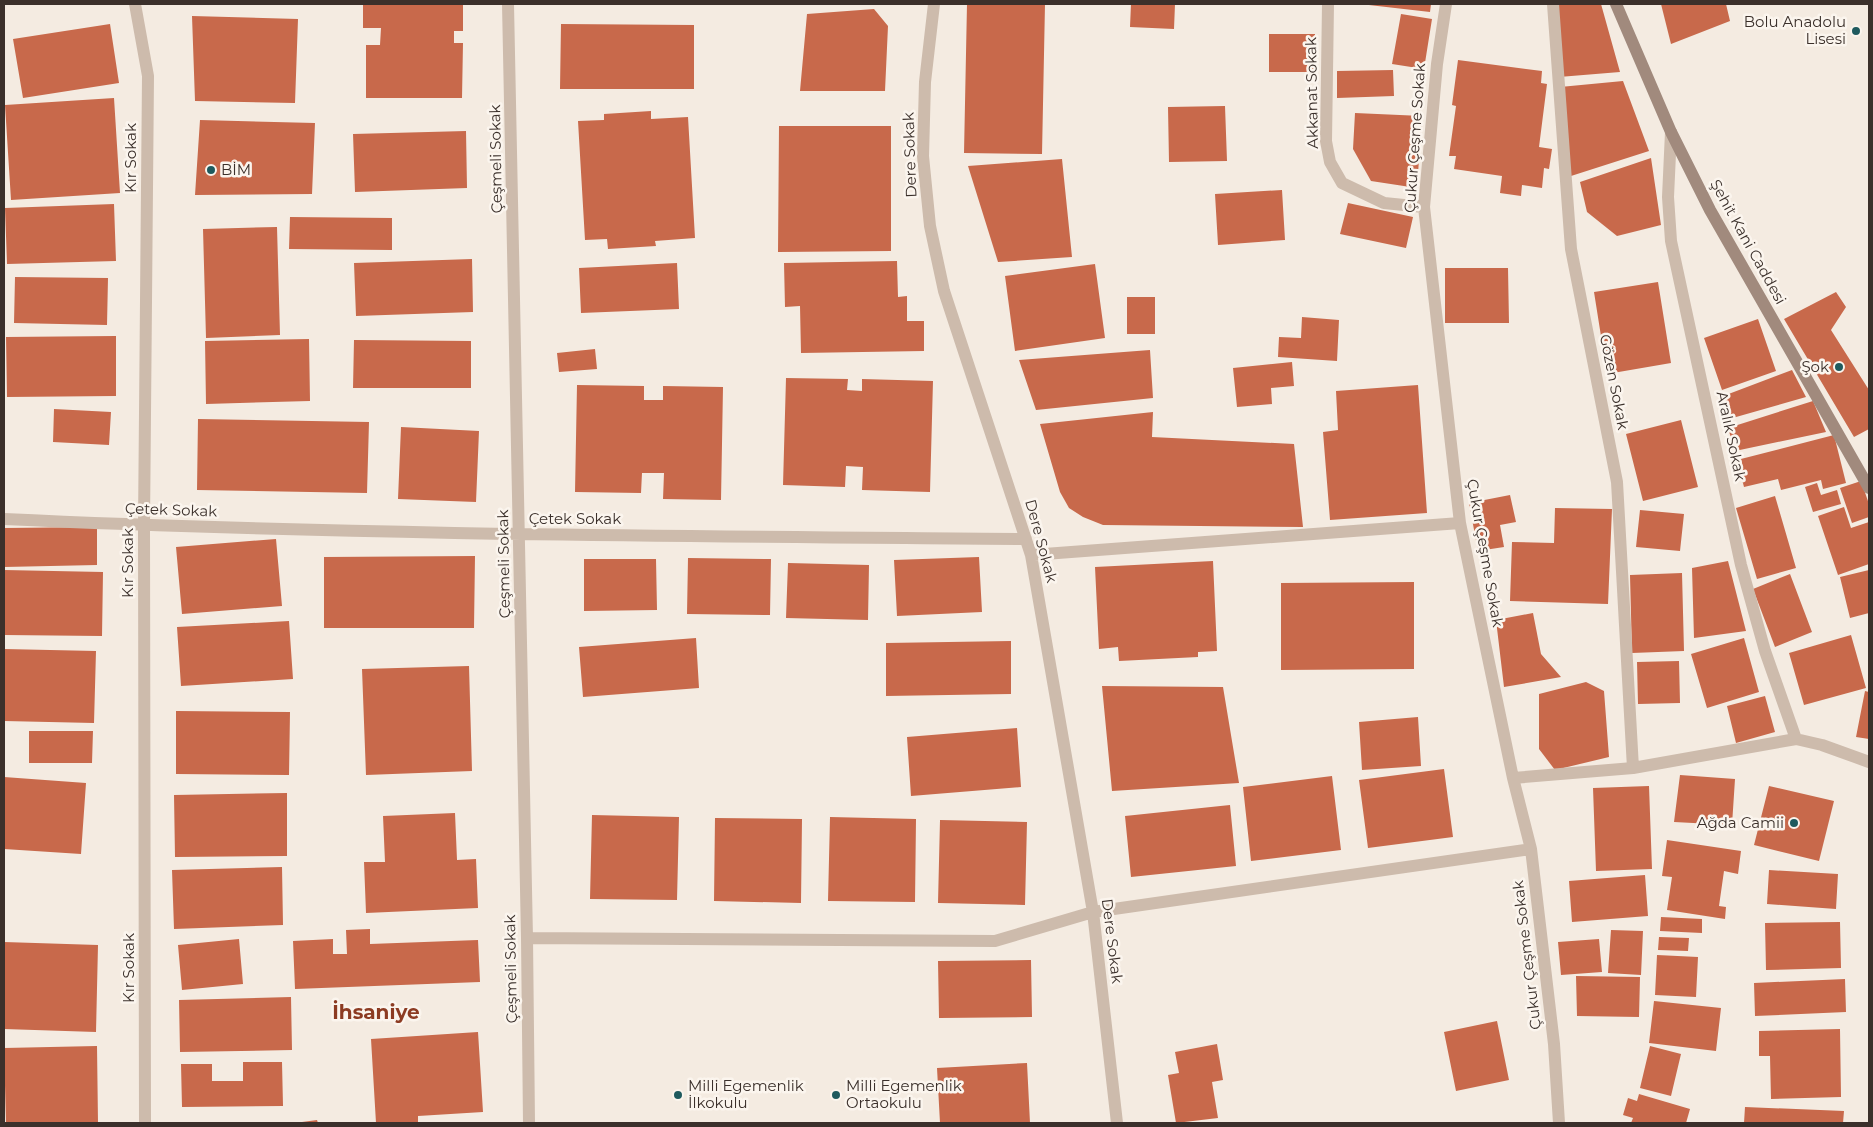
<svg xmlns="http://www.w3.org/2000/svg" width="1873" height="1127" viewBox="0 0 1873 1127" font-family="Montserrat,sans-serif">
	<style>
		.building { fill: #c8694b }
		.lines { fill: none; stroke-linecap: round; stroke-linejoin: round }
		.street { stroke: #cdbbac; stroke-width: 12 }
		.secondary { stroke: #a18a7d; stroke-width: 12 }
		.poi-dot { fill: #1f5a5e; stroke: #fbf5ee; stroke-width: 2 }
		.labels { text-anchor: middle; stroke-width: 5; stroke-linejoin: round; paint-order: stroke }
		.poi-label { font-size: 15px; fill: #3b302b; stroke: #fbf5ee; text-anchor: end }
		.street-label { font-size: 15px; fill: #3b302b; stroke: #fbf5ee }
		.district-label { font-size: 20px; font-weight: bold; fill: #8c3b22; stroke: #fbf5ee }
	</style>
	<rect width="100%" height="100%" fill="#f4ebe1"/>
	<path class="building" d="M363,4h100v27h-9v12h9l-1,55h-96v-53h14l1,-17h-18z
		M967,4h78l-3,150 -78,-1z
		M1131,4h44l-1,25 -44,-2z
		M1360,4h71l-1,8z
		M1555,4h46l19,68 -61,5z
		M1661,4h65l4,17 -59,23z
		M874,9l14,17 -3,65h-85l7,-77z
		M1401,14l31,5 -8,50 -32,-5z
		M192,16l106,3 -3,84 -100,-2z
		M110,24l9,59 -96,15 -10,-59z
		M561,24l133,1v64h-134z
		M1269,34h46v38h-46z
		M1458,60l84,11 -1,12 6,1 -8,63 13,2 -3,20 -5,-1 -2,20 -20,-3 -1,11 -21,-3 2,-17 -48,-7 2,-13h-7l7,-50 -4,-1z
		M1393,70l1,26 -57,2v-27z
		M1623,81l26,70 -78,25 -11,-89z
		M114,98l6,95 -109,7 -6,-95z
		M1225,106l2,55 -58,1 -1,-55z
		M651,111v8l37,-2 7,121 -40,3 1,5 -48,3 -1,-10 -22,1 -7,-119 26,-1v-6z
		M1355,113l67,3 -5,72 -46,-7 -18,-32z
		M200,120l115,3 -3,71 -117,1z
		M779,126h112v125l-113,1z
		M466,131l1,57 -112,4 -2,-58z
		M1651,158l10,67 -44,11 -30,-24 -7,-30z
		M1062,159l10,98 -74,5 -30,-96z
		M1282,190l3,50 -67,5 -3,-51z
		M1348,203l65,14 -7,31 -66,-14z
		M114,204l2,57 -109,3 -2,-56z
		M290,217l102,1v32l-103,-1z
		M277,227l3,108 -74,3 -3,-109z
		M472,259l1,53 -117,4 -2,-53z
		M897,261l1,36 9,-1v25h17v30l-123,2 -1,-47 -15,1 -1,-44z
		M677,263l2,46 -98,4 -2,-45z
		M1095,264l10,74 -90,13 -10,-75z
		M1445,268h63l1,55h-64z
		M15,277l93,1 -1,47 -93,-2z
		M1658,282l13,81 -64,11 -13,-82z
		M1836,292l10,15 -15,23 38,60v39l-15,8 -70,-118z
		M1127,297h28v37h-28z
		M1302,317l37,3 -2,41 -59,-4 1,-20 22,1z
		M1758,319l18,52 -54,19 -18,-52z
		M116,336v60l-109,1 -1,-60z
		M309,339l1,62 -104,3 -1,-63z
		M354,340l117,1v47h-118z
		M595,349l2,20 -38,3 -2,-19z
		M1150,350l3,48 -117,12 -17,-50z
		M1292,362l2,24 -23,2 1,16 -35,3 -4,-39z
		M1792,370l14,27 -84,24 -4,-23z
		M786,378l62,1 -1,11 15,1v-12l71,2 -3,111 -68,-2 1,-23 -17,-1 -1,21 -62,-2z
		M577,385l67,1v14h19v-14l60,1 -2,113 -58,-1 1,-26h-22l-1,20 -66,-1z
		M1418,385l9,128 -97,7 -7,-88 15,-2 -2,-39z
		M1813,401l13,31 -91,19 -7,-23z
		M54,409l57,3 -2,33 -56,-3z
		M1153,412l-1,25 142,7 9,83 -200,-2 -20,-8 -14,-9 -9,-16 -20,-68z
		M198,419l171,3 -2,71 -170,-3z
		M1681,420l17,67 -55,14 -17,-67z
		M401,427l78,4 -3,71 -78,-3z
		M1834,435l12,48 -23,6 -2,-9 -40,10 -3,-11 -34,8 -7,-27z
		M1861,481l8,23v13l-17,6 -12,-35z
		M1817,483l4,12 16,-5 4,14 -28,8 -8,-25z
		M1510,495l6,27 -16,3 4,22 -26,4 -9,-48z
		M1775,496l21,72 -39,11 -21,-71z
		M1844,507l7,21 18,-6v42l-31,11 -20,-59z
		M1555,508l57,1 -4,95 -98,-3 2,-59 42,1z
		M1640,510l44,4 -4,37 -44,-4z
		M97,527v38l-93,2v-39z
		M276,539l6,67 -100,8 -6,-67z
		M475,556l-1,72h-150v-71z
		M979,557l3,55 -85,4 -3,-56z
		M688,558l83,1 -1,56 -83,-1z
		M584,559h72l1,51 -73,1z
		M1213,561l4,90 -19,1v5l-79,4 -1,-14 -19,2 -4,-82z
		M1728,561l18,70 -52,7 -2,-70z
		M788,563l81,2 -1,55 -82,-2z
		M4,570l99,2 -1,64 -98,-1z
		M1869,570v43l-19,5 -10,-41z
		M1682,573l2,78 -52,2 -2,-78z
		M1790,574l22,58 -37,15 -22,-58z
		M1414,582v87l-133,1v-87z
		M1533,613l8,41 20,23 -57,10 -8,-67z
		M289,621l4,58 -112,7 -4,-59z
		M1851,635l15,53 -62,17 -15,-52z
		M696,638l3,50 -116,9 -4,-50z
		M1744,638l15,54 -52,16 -16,-54z
		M1011,641v53l-125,2v-53z
		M4,649l92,2 -2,72 -90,-2z
		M1679,661l1,42 -42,1 -1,-42z
		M469,666l3,105 -106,4 -4,-106z
		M1586,682l18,9 5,66 -54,13 -16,-21v-55z
		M1102,686l121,1 16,96 -127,8z
		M1865,691l4,1v47l-13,-2z
		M1765,696l10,36 -39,11 -9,-37z
		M176,711l114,1 -1,63 -113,-1z
		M1418,717l3,49 -59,4 -3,-48z
		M1017,728l4,59 -110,9 -4,-59z
		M29,731h64l-1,32h-63z
		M1444,769l9,68 -85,11 -9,-68z
		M1680,775l55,4 -3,46 -58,-3z
		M1332,776l9,74 -90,11 -8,-74z
		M4,777l82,6 -5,71 -77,-5z
		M1649,786l3,83 -56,2 -3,-83z
		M1769,786l65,15 -15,60 -65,-16z
		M287,793v63l-112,1 -1,-62z
		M1230,805l6,61 -105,11 -6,-61z
		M455,813l2,47 19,-1 2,49 -112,5 -2,-51h21l-2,-46z
		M592,815l87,2 -2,83 -87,-1z
		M830,817l86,2 -1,83 -87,-1z
		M715,818l87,1 -1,84 -87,-2z
		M940,820l87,2 -2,83 -87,-2z
		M1667,840l74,11 -3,23 -14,-3 -5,35 7,1 -1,12 -58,-9 5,-33 -10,-1z
		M282,867l1,58 -109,4 -2,-59z
		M1769,870l69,4 -2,35 -69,-5z
		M1645,875l3,41 -76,6 -3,-41z
		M1661,917l41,2v14l-42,-2z
		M1840,922l1,46 -75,2 -1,-47z
		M370,929v15l108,-4 2,42 -185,7 -2,-48 40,-2v15h14l-1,-24z
		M1611,930l32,1 -2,44 -33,-2z
		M1659,937l30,1 -1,13 -30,-1z
		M239,939l4,45 -61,6 -4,-45z
		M1599,939l3,33 -41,3 -3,-33z
		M4,942l94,3 -2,87 -92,-3z
		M1657,955l41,2 -2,40 -41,-2z
		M1031,960l1,57 -93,1 -1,-57z
		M1576,976l64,1 -1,40 -62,-1z
		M1845,979l1,33 -91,4 -1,-33z
		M291,997l1,53 -112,2 -1,-52z
		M1654,1001l67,7 -5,43 -67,-8z
		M1497,1021l12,59 -53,11 -12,-59z
		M1840,1029l1,68 -70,2 -1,-43h-11v-25z
		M478,1032l5,80 -65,4v7h-42l-5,-84z
		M1217,1044l6,36 -11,2 6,36 -42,5 -8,-48 11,-2 -4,-21z
		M97,1046l1,77h-92l-2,-75z
		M1650,1046l31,8 -10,42 -31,-8z
		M243,1062h39l1,44 -101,1 -1,-43h31v17h31z
		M1027,1063l3,60h-90l-3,-55z
		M1639,1094l51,15 -4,14h-55l2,-5 -10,-3 5,-17 9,3z
		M1745,1107l99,4 -1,12h-99z
		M317,1120l1,3h-16v-1z"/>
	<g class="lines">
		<path class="street" d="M135,4l13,72 -4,450 1,597
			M508,4l19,934 2,185
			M934,4l-9,78 -2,74 7,70 14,65 87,264 62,357 24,211
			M1328,4l-2,137 4,21 12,21 42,20 40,4
			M1446,4l-9,60 -13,143 36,316 53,255 18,71 23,195 5,79
			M1553,4l18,245 46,233 16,286
			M1671,132l-3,65 3,44 70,324 24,86 31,88
			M4,519c340,16 681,17 1022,20
			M1031,555l429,-32
			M1513,778l120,-10 163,-29 26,6 47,17
			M527,938l468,3 98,-29 438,-63"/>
		<path class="secondary" d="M1616,4l55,128 39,78 159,278"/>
	</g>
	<g class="poi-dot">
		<circle cx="1856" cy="31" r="5"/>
		<circle cx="211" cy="170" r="5"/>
		<circle cx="1839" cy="367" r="5"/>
		<circle cx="1794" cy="823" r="5"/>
		<circle cx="678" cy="1095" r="5"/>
		<circle cx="836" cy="1095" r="5"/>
	</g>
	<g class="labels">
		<g class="poi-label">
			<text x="1846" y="27">Bolu Anadolu<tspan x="1846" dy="17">Lisesi</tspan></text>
			<text x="221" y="175" text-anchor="start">BİM</text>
			<text x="1829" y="372">Şok</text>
			<text x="1784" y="828">Ağda Camii</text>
			<text x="688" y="1091" text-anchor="start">Milli Egemenlik<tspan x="688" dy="17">İlkokulu</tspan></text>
			<text x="846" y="1091" text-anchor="start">Milli Egemenlik<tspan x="846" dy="17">Ortaokulu</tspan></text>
		</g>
		<g class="street-label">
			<text transform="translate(1312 93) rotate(-91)" y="5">Akkanat Sokak</text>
			<text transform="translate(1415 138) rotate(-86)" y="5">Çukur Çeşme Sokak</text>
			<text transform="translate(910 155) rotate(-92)" y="5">Dere Sokak</text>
			<text transform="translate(131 158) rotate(-90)" y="5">Kır Sokak</text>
			<text transform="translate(496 159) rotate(-91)" y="5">Çeşmeli Sokak</text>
			<text transform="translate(1748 242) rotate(61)" y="5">Şehit Kani Caddesi</text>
			<text transform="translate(1614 382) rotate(79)" y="5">Gözen Sokak</text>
			<text transform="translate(1731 436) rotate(78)" y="5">Aralık Sokak</text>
			<text transform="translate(171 510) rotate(2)" y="5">Çetek Sokak</text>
			<text x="575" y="524">Çetek Sokak</text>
			<text transform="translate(1041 541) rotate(75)" y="5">Dere Sokak</text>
			<text transform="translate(1485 553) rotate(80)" y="5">Çukur Çeşme Sokak</text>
			<text transform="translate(128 563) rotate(-90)" y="5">Kır Sokak</text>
			<text transform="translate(504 564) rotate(-91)" y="5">Çeşmeli Sokak</text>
			<text transform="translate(1112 941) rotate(83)" y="5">Dere Sokak</text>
			<text transform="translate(1527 955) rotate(-97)" y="5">Çukur Çeşme Sokak</text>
			<text transform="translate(129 968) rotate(-90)" y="5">Kır Sokak</text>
			<text transform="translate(511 969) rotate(-91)" y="5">Çeşmeli Sokak</text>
		</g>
		<g class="district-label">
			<text x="376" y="1019">İhsaniye</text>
		</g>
	</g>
	<rect width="1873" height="1127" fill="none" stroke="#3b302b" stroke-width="10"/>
</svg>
